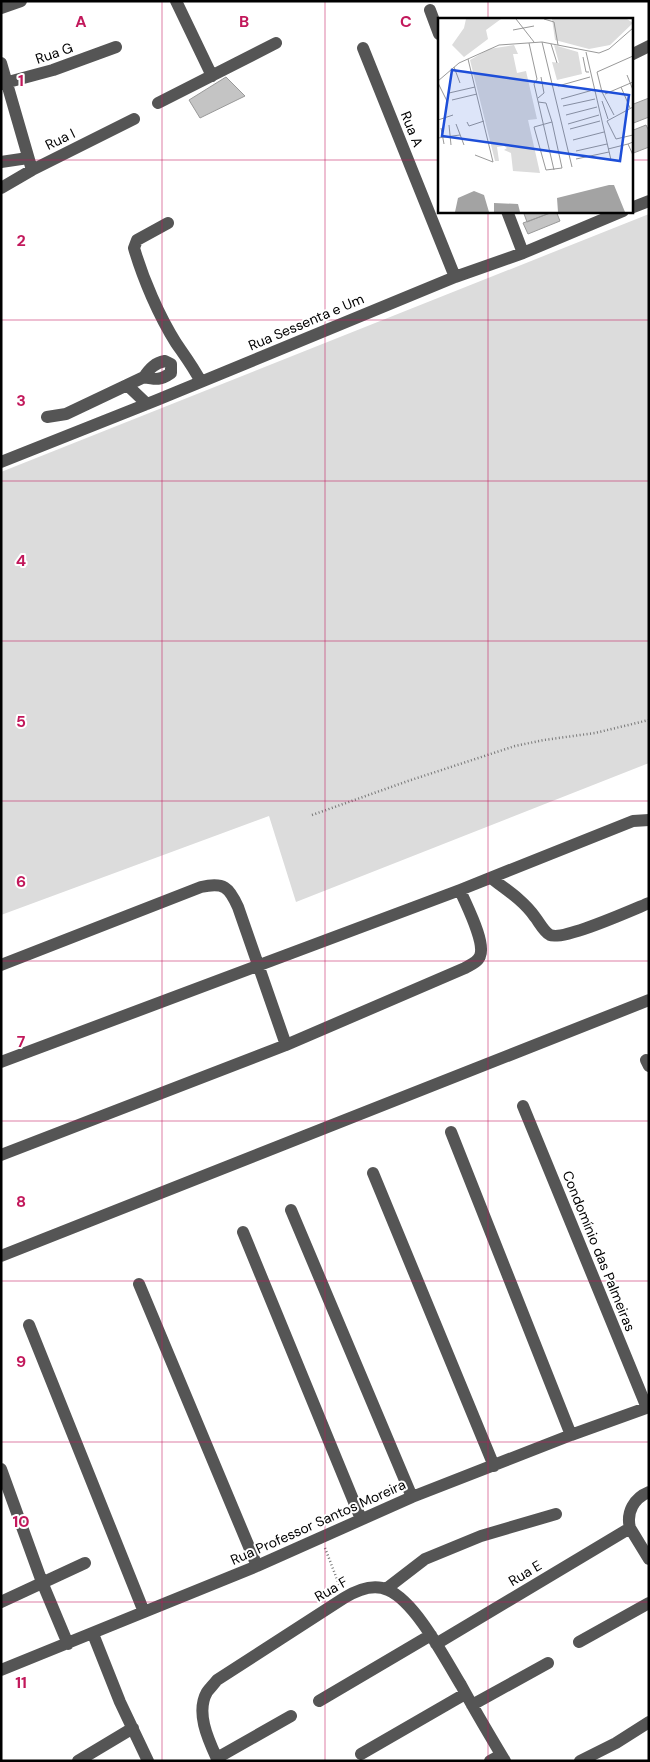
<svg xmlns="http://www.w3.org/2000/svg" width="650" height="1762" viewBox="0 0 650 1762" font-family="'DM Sans',sans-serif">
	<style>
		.green { fill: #dcdcdc }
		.building { fill: #c4c4c4; stroke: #999 }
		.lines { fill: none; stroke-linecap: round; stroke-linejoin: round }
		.path { stroke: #777; stroke-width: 2.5; stroke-dasharray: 1 2.5; stroke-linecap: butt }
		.minor { stroke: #555; stroke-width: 12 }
		.grid { fill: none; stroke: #c2185b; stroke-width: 1; stroke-opacity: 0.55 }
		.labels { text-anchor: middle; stroke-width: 4; stroke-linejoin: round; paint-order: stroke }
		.street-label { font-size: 14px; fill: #000; stroke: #fff }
		.inset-road { fill: none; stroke: #999; stroke-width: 1 }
		.view { fill: #1d4ed8; fill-opacity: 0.15; stroke: #1d4ed8; stroke-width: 2.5 }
		.inset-edge { fill: none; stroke: #000; stroke-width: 2.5 }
		.grid-label { font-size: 16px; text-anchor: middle; font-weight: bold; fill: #c2185b; stroke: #fff; stroke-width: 4; stroke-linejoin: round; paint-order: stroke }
	</style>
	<rect width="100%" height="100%" fill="#fff"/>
	<path class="green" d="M649,214v549l-353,139 -27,-86 -268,99v-443z"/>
	<path class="building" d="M226,77l19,19 -45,22 -11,-18z
		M649,98v19l-18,7v-19z
		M646,125l3,6v16l-18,7v-23z
		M523,211h29v1l-25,10z
		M556,211l4,10 -32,13 -5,-11z"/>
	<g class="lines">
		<path class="path" d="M312,815l96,-34 107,-35 29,-6 51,-7 54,-13
			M325,1548l15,39"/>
		<path class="minor" d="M176,1l36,75
			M1,8l20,-7
			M430,10l9,24
			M363,48l92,229
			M631,55l18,-9
			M1,63l31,107
			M1,84l52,-14 63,-23
			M158,103l118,-60
			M1,162l27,-4
			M1,188l31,-18 102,-51
			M631,208l18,-7
			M507,211l16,42
			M168,223l-31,17 -3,8c9,31 25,68 42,95 9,13 18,25 25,39
			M127,385l20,19
			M47,417l19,-3 78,-37c6,-9 11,-14 21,-16l6,3v9c-10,7 -15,7 -27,4
			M1,462l156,-62 298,-123 68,-24 100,-42
			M491,878c16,12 33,23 44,39 4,5 9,15 15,18 13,6 82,-25 99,-32
			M1,965l200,-78c23,-5 28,0 37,20l48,138
			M646,1060l3,6
			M1,1062l459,-172 173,-69 16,-1
			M523,1106l124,302
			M451,1132l120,303
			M1,1155l285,-110 179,-77c5,-3 13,-6 15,-12 6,-14 -14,-51 -20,-66
			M373,1173l121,293
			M291,1210l121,287
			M243,1232l118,287
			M1,1256l648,-256
			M139,1284l118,282
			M29,1325l115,287
			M1,1469l41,113 26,62
			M630,1528l19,31
			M386,1589l39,-30 56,-23 75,-22
			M1,1602l84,-39
			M93,1634l27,68 28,59
			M579,1642l70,-39
			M436,1644l194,-116c-4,-16 4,-30 19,-36
			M1,1670l256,-104 155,-69 159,-62 78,-28
			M319,1701l112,-66
			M472,1705l76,-42
			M361,1754l104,-60
			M217,1758l74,-42
			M78,1761l55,-33
			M218,1761c-9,-20 -23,-48 -11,-69 3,-4 7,-8 10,-12l127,-82c13,-8 29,-15 44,-8 28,12 57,69 73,95 14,26 29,51 44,76
			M490,1761l11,-6
			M580,1761l36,-18 33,-21"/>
	</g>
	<path class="grid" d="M162,1v1760M325,1v1760M488,1v18M1,160h438M631,160h18M488,211v1550M1,320h648M1,481h648M1,641h648M1,801h648M1,961h648M1,1121h648M1,1281h648M1,1442h648M1,1602h648"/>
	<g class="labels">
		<g class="street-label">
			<text transform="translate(54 53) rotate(-19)" y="5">Rua G</text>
			<text transform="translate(412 129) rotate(68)" y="5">Rua A</text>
			<text transform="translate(60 139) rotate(-26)" y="5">Rua I</text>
			<text transform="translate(306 322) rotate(-23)" y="5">Rua Sessenta e Um</text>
			<text transform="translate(599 1251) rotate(68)" y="5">Condomínio das Palmeiras</text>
			<text transform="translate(318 1522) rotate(-24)" y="5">Rua Professor Santos Moreira</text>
			<text transform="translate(525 1573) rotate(-31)" y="5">Rua E</text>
			<text transform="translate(331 1589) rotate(-30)" y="5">Rua F</text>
		</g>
	</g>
	<g transform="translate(438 18)">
		<rect width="195" height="195" fill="#fff"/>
		<path d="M28,1h35l-15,11 2,9 -24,18 -12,-12 12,-17zM114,1h75l6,4 -23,22 -21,4 -34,-9zM76,27l4,9h-5l4,19 9,-2 11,48 -9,1 12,53 -27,-2 -2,-18 -7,-3 3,-2 -3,-2 -7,1 2,14h-4l-25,-101 19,-11zM116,27l24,7 4,22 -25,6 -5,-18 7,1z" fill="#dcdcdc"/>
		<path d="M171,167h5l11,27h-67l-1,-14zM36,173l10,4 5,17h-34l3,-14zM56,185l24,1 2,8h-26z" fill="#a3a3a3"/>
		<path class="inset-road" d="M78,1l18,23M106,1l10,3 4,23M75,12l21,-4M104,24l30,125M91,25l8,36 -3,5 20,86M113,26l6,19M148,34l25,108M145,39l3,15h3M30,41l25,103 -18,-7M16,49l6,16M189,57l6,15M0,63l21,-18 40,-18 43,-3 57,11 10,-4 24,-21M0,65l9,18M120,68l32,-9M183,69l9,21M11,75l26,-6M167,76l28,-12M100,80l6,-5 -3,-16M123,81l32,-9M14,82l25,-6M164,83l6,18M100,84l8,1 6,19 10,46 -16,2 -12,-43 18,-5M125,88l32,-7M195,89l-26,14 9,18 17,-4M128,97l31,-8M176,97l-12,-23 -5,-20 36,-16M0,102l15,-5M29,104l2,4 15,-5M18,106l8,21M130,106l31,-9M11,107l2,20M3,110l3,16M132,111l30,-8M0,120l22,-3M135,122l31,-8M195,124l-5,2 5,11M170,131l20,-5M138,133l31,-7M138,141l33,-7"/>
		<path class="view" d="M14,52l177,25 -9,66 -178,-25z"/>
		<rect width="195" height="195" class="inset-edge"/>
	</g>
	<g class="grid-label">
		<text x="81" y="27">A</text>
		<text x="244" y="27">B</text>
		<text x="406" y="27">C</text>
		<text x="21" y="86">1</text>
		<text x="21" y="246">2</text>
		<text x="21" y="406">3</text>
		<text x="21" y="566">4</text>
		<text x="21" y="727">5</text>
		<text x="21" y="887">6</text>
		<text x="21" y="1047">7</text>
		<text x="21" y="1207">8</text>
		<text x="21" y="1367">9</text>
		<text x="21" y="1527">10</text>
		<text x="21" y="1688">11</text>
	</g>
	<rect width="650" height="1762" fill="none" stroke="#000000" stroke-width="5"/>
</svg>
